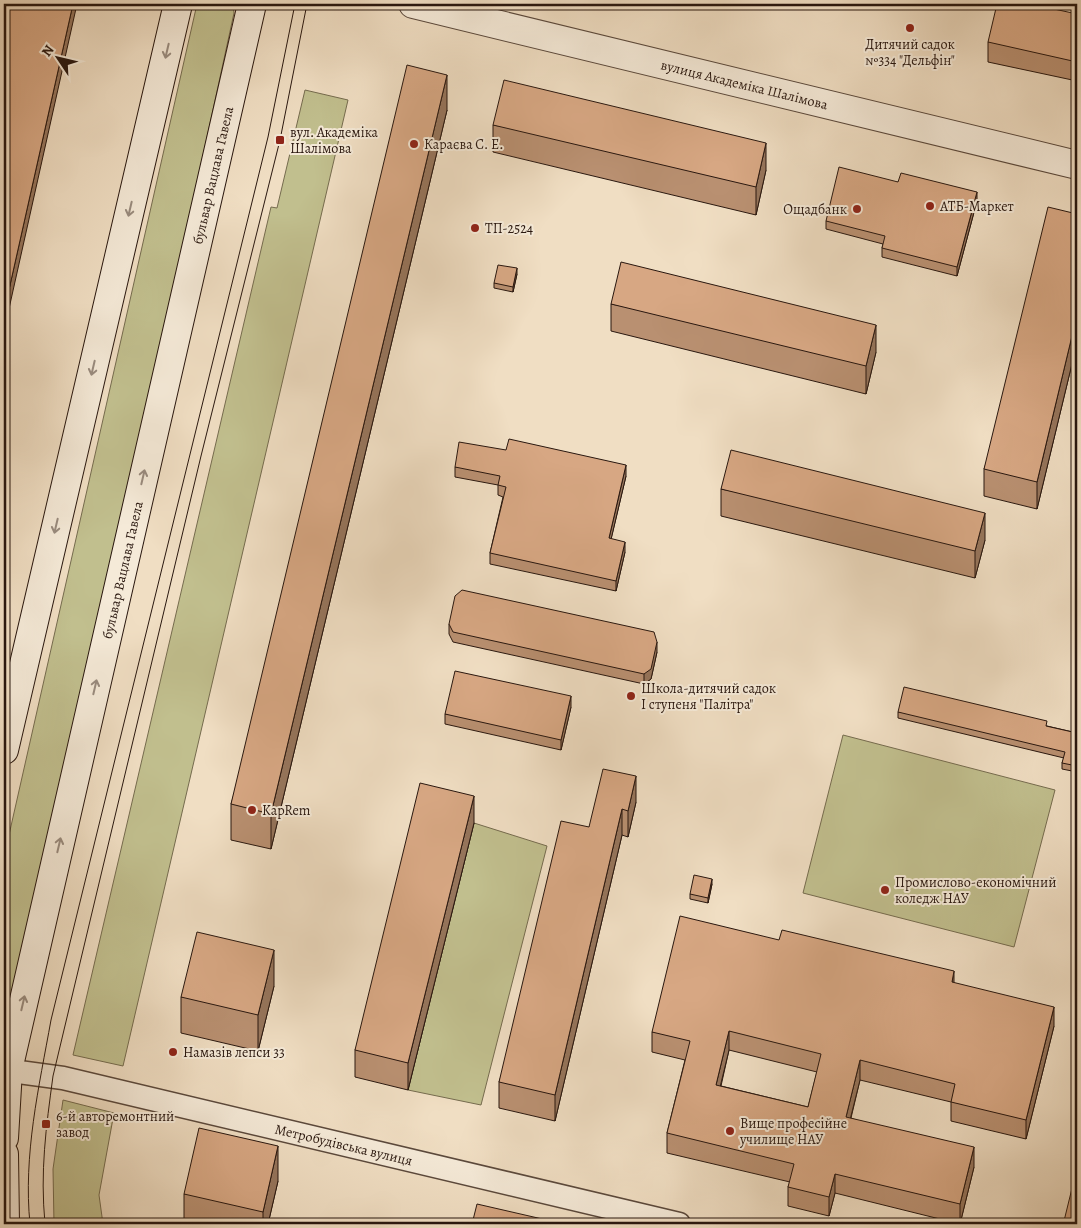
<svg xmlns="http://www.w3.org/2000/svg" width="1081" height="1228" viewBox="0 0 1081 1228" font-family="Alegreya,serif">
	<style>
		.green { fill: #c1bf8e; stroke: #756b4e }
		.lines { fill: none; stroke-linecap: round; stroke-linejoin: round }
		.minor-casing { stroke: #5b493c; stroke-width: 25 }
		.tertiary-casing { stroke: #5b493c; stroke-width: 30 }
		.secondary-casing { stroke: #29170f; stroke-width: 30 }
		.minor { stroke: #f5ead8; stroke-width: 22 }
		.tertiary { stroke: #f5ead8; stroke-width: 28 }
		.secondary { stroke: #f5ead8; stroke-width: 28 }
		.tram { stroke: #29170f; stroke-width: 1 }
		.wall { fill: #b99071; stroke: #29170f; fill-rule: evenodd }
		.shaded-wall { fill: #96755c; stroke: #29170f }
		.building { fill: #d7a783; stroke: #29170f; fill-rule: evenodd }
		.oneway { stroke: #998b7e }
		.poi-dot { fill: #8f2418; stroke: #f5ead8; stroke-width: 2 }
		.labels { text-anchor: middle; stroke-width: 4; stroke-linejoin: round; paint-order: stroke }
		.poi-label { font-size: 14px; fill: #29170f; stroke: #f5ead8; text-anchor: start }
		.street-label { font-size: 14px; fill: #29170f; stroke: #f5ead8 }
	</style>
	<rect width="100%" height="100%" fill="#f0dec3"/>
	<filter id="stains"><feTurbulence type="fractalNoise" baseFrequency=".004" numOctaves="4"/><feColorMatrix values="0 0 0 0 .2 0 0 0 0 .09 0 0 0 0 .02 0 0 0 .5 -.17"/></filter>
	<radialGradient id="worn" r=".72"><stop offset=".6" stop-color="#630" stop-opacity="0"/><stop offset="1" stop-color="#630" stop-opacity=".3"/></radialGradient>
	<path class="green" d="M197,4h36l1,9 -221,1017 -9,4v-177z
		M305,90l43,10 -225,966 -50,-11 198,-848 6,1z
		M843,735l212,55 -41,157 -211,-54z
		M474,823l73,23 -66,259 -73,-15z
		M63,1100l51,13 -15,82 4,29h-49l-1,-55z"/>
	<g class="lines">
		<g class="minor-casing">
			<g id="minor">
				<path id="s1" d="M4,1070l59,8 616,146"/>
			</g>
		</g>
		<g class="tertiary-casing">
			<g id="tertiary">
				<path id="s2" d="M413,4l664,161"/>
			</g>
		</g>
		<g class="secondary-casing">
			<g id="secondary">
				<path d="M4,750l174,-746"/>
				<path id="s3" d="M4,1138l4,-68 244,-1066"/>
				<path d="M4,1154l1,70"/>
			</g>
		</g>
		<use href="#minor" class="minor"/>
		<use href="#tertiary" class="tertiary"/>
		<use href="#secondary" class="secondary"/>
		<path class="tram" d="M30,1224c-7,-69 9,-137 21,-204l217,-883 27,-133
			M45,1224c-5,-53 1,-96 8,-148l148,-620 79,-316 27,-136"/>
	</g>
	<path class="wall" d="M1077,14v67l-89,-19v-20z
		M447,110l-176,739 -40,-9v-36z
		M493,125l273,45 -10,45 -263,-63z
		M898,182l79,19 -20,75 -75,-19v-9l1,-4 -57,-15v-8z
		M1077,214v129l-40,166 -53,-13v-27z
		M517,274l-4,18 -19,-4v-5z
		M611,304l265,48 -10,42 -255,-63z
		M455,467l171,9 -15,63 14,13 -9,39 -126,-27v-11l13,-56 -5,-2v-10l-43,-8z
		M721,489l264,51 -10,38 -254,-62z
		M449,624l208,28 -6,27 -7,5 -191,-42 -4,-8z
		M571,707l-10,43 -116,-26v-10z
		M898,712l149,14 30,7v39l-15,-3v-6l2,-5 -166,-40z
		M636,802l-8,35 -6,-2 -67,286 -56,-13v-26l90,-255z
		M474,823l-66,267 -53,-13v-27z
		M712,884l-4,19 -18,-4v-5z
		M954,983l100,43 -28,113 -75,-18v-19l-91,-22 -9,38 123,49 -14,57 -125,-31 -6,23 -41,-10v-19l2,-5 -123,-29v-20l18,-73 -33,-8v-20zM729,1050l88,22 -9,35 -87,-21z
		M274,986l-16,65 -77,-18v-36z
		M278,1181l-10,43h-84v-30z
		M1064,1221l13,3h-13z"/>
	<path class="shaded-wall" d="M73,4h4l-73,327v-19z
		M447,75v35l-176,739v-35z
		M766,143v27l-10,45v-28z
		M977,192v9l-20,75v-9z
		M517,268v6l-4,18v-5z
		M1077,315v28l-40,166v-27z
		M876,325v27l-10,42v-28z
		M626,465v11l-17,72v-10z
		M985,513v27l-10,38v-27z
		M625,542v10l-9,39v-10z
		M657,642v10l-6,27 -7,5v-10z
		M571,696v11l-10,43v-10z
		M636,776v26l-8,35v-26z
		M474,796v27l-66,267v-27z
		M622,809v26l-67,286v-26z
		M712,879v5l-4,19v-5z
		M274,950v36l-16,65v-36z
		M954,971v20l-2,-9z
		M1054,1007v19l-28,113v-19z
		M729,1031v19l-13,54v-19z
		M860,1060v20l-14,56v-19z
		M278,1146v35l-10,43h-5v-12z
		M974,1147v20l-14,57v-20z
		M835,1174v19l-6,23v-19z"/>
	<path class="building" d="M6,4h67l-69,308v-298z
		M997,4h34l46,10v48l-89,-20z
		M407,65l40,10 -176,739 -40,-10z
		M504,80l262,63 -10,44 -263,-62z
		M839,167l59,15 3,-9 76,19 -20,75 -75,-19 3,-12 -59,-15z
		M1048,207l29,7v101l-40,167 -53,-13z
		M621,262l255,63 -10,41 -255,-62z
		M498,265l19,3 -4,19 -19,-4z
		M509,439l117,26 -17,73 16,4 -9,39 -126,-28 16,-66 -8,-2 2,-9 -45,-9 4,-25 47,8z
		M731,450l254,63 -10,38 -254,-62z
		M462,590l192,42 3,10 -6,27 -7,5 -191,-42 -4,-8 6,-28z
		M455,671l116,25 -10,44 -116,-26z
		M904,687l143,34 -1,5 31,7v33l-15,-3 3,-11 -167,-40z
		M603,769l33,7 -8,35 -6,-2 -67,286 -56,-13 62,-261 28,6z
		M420,783l54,13 -66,267 -53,-13z
		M694,875l18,4 -4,19 -18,-4z
		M680,916l99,24 3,-10 172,41 -2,11 102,25 -28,113 -75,-18 4,-18 -95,-24 -14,57 128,30 -14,57 -125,-30 -6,23 -41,-10 6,-23 -127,-31 23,-92 -38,-9zM729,1031l92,23 -13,53 -92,-22z
		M197,932l77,18 -16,65 -77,-18z
		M199,1128l79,18 -15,66 -79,-18z
		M1075,1176l2,1v47l-13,-3z
		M477,1204l87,20h-92z"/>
	<defs><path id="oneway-shaft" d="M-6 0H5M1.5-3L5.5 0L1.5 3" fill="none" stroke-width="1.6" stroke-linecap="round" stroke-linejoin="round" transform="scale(1.25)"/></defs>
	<g class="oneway">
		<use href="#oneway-shaft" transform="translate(167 51) rotate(103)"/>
		<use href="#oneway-shaft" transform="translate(130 209) rotate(103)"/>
		<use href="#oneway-shaft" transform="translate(93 368) rotate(103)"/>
		<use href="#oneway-shaft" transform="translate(143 477) rotate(-77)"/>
		<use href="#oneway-shaft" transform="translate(56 526) rotate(103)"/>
		<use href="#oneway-shaft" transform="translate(95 687) rotate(-77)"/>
		<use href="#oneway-shaft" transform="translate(59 845) rotate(-77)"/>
		<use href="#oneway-shaft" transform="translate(23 1003) rotate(-77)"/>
	</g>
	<g class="poi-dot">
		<circle cx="910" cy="28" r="5"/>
		<rect x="275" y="135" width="10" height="10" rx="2.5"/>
		<circle cx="414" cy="144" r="5"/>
		<circle cx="930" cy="206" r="5"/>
		<circle cx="857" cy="209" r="5"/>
		<circle cx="475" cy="228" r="5"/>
		<circle cx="631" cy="696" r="5"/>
		<circle cx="252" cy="810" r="5"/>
		<circle cx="885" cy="890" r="5"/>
		<circle cx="173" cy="1052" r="5"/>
		<rect x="41" y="1119" width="10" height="10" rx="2.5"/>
		<circle cx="730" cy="1131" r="5"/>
	</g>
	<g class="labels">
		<g class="poi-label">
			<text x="910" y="49" text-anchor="middle">Дитячий садок<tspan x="910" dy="16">№334 "Дельфін"</tspan></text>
			<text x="290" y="137">вул. Академіка<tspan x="290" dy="16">Шалімова</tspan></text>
			<text x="424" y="149">Караєва С. Е.</text>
			<text x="940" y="211">АТБ-Маркет</text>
			<text x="847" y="214" text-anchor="end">Ощадбанк</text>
			<text x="485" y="233">ТП-2524</text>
			<text x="641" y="693">Школа-дитячий садок<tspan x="641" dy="16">І ступеня "Палітра"</tspan></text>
			<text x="262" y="815">KapRem</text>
			<text x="895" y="887">Промислово-економічний<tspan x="895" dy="16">коледж НАУ</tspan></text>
			<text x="183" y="1057">Намазів лепси 33</text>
			<text x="56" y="1121">6-й авторемонтний<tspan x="56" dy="16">завод</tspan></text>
			<text x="740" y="1128">Вище професійне<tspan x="740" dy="16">училище НАУ</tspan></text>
		</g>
		<g class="street-label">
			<text dy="5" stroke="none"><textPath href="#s2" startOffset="341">вулиця Академіка Шалімова</textPath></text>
			<text dy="5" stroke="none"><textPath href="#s3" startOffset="986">бульвар Вацлава Гавела</textPath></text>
			<text dy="5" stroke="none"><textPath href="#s3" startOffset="581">бульвар Вацлава Гавела</textPath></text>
			<text dy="5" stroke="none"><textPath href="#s1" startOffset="348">Метробудівська вулиця</textPath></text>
		</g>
	</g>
	<rect width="1081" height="1228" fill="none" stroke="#f0dec3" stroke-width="20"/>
	<rect x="5" y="5" width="1071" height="1218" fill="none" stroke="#29170f" stroke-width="2.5"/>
	<rect x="10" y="10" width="1061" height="1208" fill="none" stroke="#29170f"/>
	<g transform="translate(58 58) rotate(305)" stroke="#f5ead8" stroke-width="4" paint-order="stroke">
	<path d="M0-4L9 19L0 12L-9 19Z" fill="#29170f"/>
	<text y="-8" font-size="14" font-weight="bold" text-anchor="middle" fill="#29170f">N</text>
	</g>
	<rect width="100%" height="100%" filter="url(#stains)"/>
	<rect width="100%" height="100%" fill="url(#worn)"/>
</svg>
